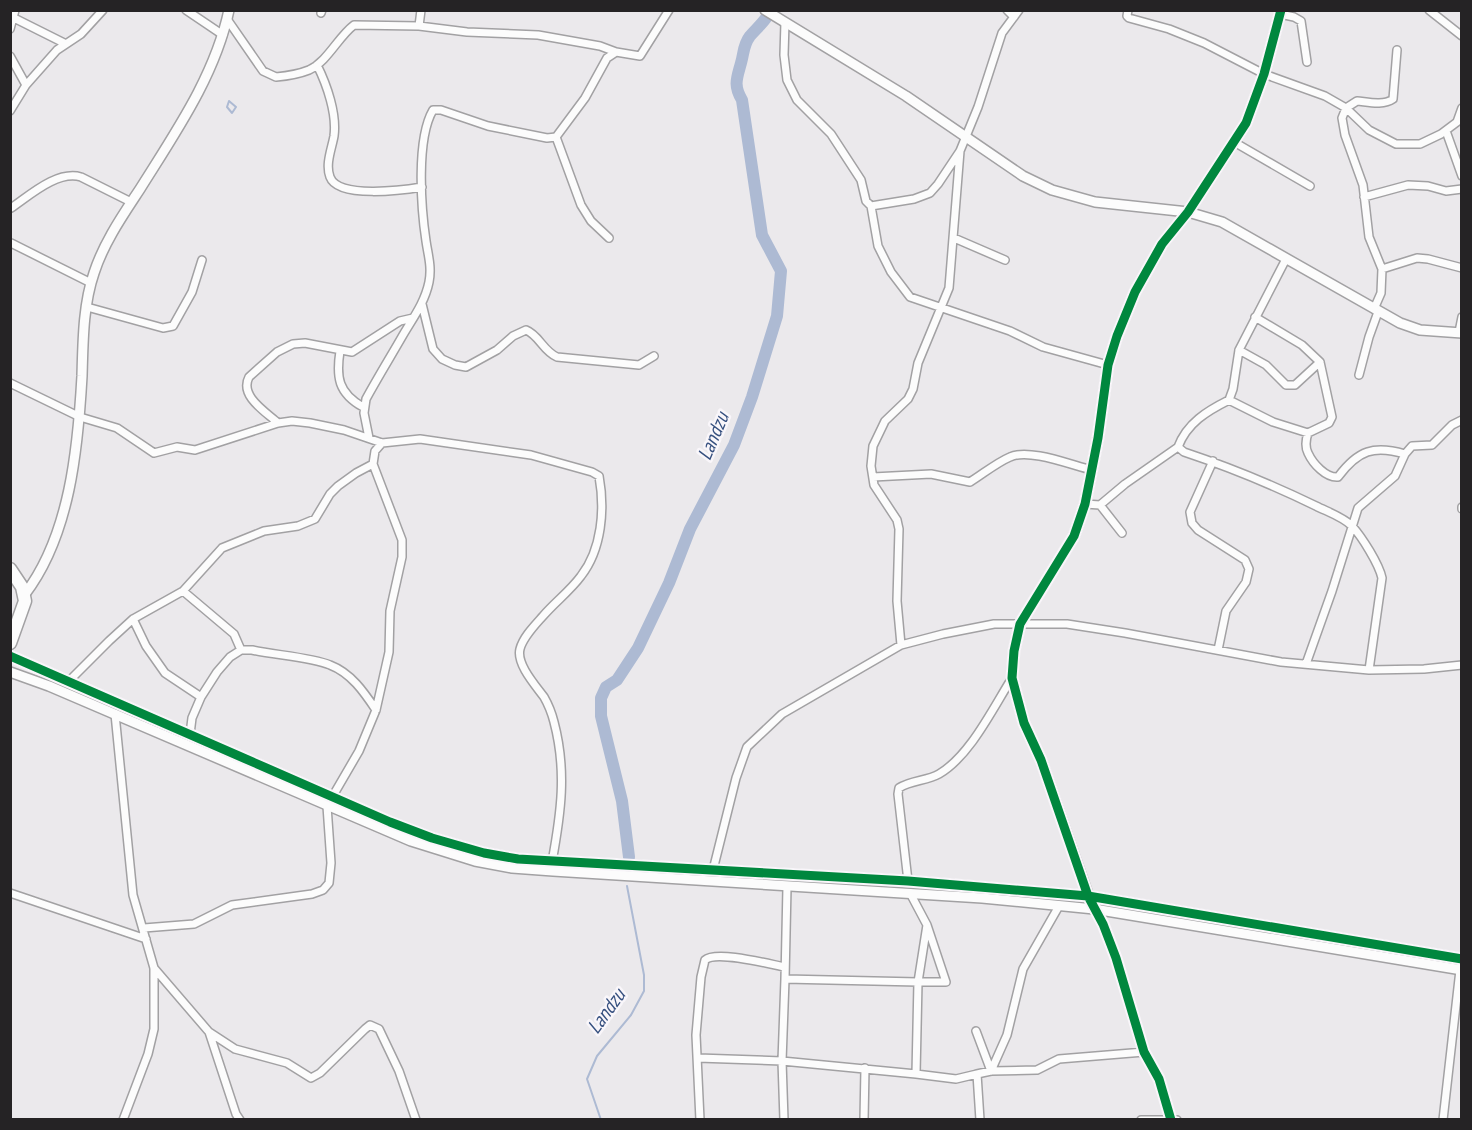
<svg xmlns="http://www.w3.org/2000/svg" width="1472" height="1130" viewBox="0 0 1472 1130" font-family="'PT Sans Narrow',sans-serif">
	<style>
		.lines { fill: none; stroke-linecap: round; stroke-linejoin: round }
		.stream { stroke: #adbad3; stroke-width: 2 }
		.river { stroke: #adbad3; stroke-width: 12 }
		.street-casing { stroke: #a2a1a3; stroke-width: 10 }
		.secondary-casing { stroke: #a2a1a3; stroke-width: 12 }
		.highway-casing { stroke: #a2a1a3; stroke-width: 15 }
		.street { stroke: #fcfcfc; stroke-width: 7 }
		.secondary { stroke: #fcfcfc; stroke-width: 9 }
		.highway { stroke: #fcfcfc; stroke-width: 12 }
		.cycleway-casing { stroke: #f9f6fa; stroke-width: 13 }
		.cycleway { stroke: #00873e; stroke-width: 9 }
		.labels { text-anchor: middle; stroke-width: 5; stroke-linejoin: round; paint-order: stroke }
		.water-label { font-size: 20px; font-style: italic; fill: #36507f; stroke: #f9f6fa }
	</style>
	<rect width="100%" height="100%" fill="#ebe9ec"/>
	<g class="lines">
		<path class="stream" d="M229,101l7,6 -4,6 -5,-6z
			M601,1120l-14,-41 10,-23 34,-41 13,-24v-16l-17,-89"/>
		<path class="river" d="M629,857l-7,-56 -21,-85v-18l5,-11 11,-7 21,-32 31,-65 21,-54 44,-84 18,-48 25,-81 4,-45 -19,-36 -20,-135c-9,-15 -5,-22 -1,-37 3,-10 2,-18 9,-27 5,-6 11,-11 16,-18"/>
		<g class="street-casing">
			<path id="street" d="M186,10l37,25
				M1007,10l7,7
				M1128,10l-1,6 2,2 40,11 35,14 60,31 61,22 21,12 23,22 27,14h24l21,-10 16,-12 5,-14
				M1429,10l33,26
				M321,13l1,-3
				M1280,14l14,3 7,4 6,41
				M14,18l50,25
				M227,19l36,52 13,6c11,-1 23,-3 33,-7 19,-9 29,-33 45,-45l65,1 48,6 71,3 62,11 16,6
				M785,22l-1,33 3,25 10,20 34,34 30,46 5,21 5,5 43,-7 16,-6 8,-9 22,-33 18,-44 24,-74 17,-23
				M419,26l2,-16
				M10,29l5,-19
				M10,56l16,29
				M317,65c10,20 20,49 17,71 -2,12 -9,28 -4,41 8,22 74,13 92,10
				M10,111l16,-26 31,-35 24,-16 22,-24
				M1446,131l16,45
				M556,137l25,68 10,16 18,17
				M1234,142l76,44
				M1364,197l44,-12 20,1 18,5 16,-2
				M871,206l7,40 13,26 19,25 100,34 33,16 65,18
				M11,208c18,-12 46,-38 70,-31l50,25
				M954,238l51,22
				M11,243l80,40
				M1382,269l35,-11 11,1 34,9
				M422,304l11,45 9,10 13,6 11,2 31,-17 16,-14 13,-6c13,5 17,21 31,27l82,8 15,-9
				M87,307l76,21 10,-2 19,-34 10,-32
				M1374,309l7,-16 1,-24 -13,-32 -6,-52 -18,-50 -3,-17 4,-10 11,-7c11,1 26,5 36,-2l4,-49
				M1459,332l3,-15
				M1239,350l27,15 20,20h9l25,-23
				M340,351c-4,26 -2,42 23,56
				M1359,375l10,-38 9,-25
				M10,383l70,34 37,11 37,25 23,-6 18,3 83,-27 14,-2 18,2 34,7 38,13 38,-4 111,16 61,17 7,4c6,33 3,73 -18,100 -11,15 -26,26 -38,40 -8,9 -20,21 -23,33 -4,15 16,37 24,48 4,7 8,17 10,25 13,49 7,91 -2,140
				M1229,400l44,22 35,11 21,-10 3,-6 -12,-55 -18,-17 -47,-28
				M278,423c-12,-11 -39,-27 -29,-46l28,-25 16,-8 12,-1 47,9 48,-31 13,-3
				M1308,433c-2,6 -3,14 0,20 5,11 18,25 30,24 20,-27 36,-32 67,-23
				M369,438l-5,-25 2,-14c12,-22 25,-43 37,-64 10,-17 22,-33 26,-53 3,-15 -1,-27 -3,-41 -5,-33 -10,-102 7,-131h8l47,16 59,12 9,-1 29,-39 22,-40 9,-6 24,4 29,-46
				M1178,447l6,5c45,15 89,33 132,54 12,6 27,11 36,20 10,11 27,38 30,52l-13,92
				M1213,461l-23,51 2,11 6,7 47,30 4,9 -3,13 -20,29 -8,39
				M873,477l58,-3 39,8c13,-8 26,-19 40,-25 19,-9 61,8 82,13
				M1085,504l15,1 22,28
				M1100,505l25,-21 53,-37c9,-24 29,-36 51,-47l4,-11 6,-39 47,-91
				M1462,507v2
				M183,591l51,43 7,16
				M901,645l-4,-44 2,-72 -2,-9 -23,-35 -3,-19 2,-20 12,-25 23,-22 5,-10 5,-26 31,-75 11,-137
				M1306,664l26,-73 26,-83 37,-32 10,-22 7,-8 20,-1 20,-20 10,-5
				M69,681l40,-40 24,-22
				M201,697l-36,-24 -19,-27 -13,-27 50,-28 39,-43 42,-17 34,-5 17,-7 15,-25 8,-8 18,-13 17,-9
				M115,714l18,181 21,73v61l-6,25 -25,66
				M190,734l2,-16 9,-21 16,-25 13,-15 11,-7h11c22,5 59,7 78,15 21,8 34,27 46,45
				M713,870l23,-92 11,-31 35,-33 119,-69 42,-11 51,-10h73l58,9 156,29 88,8 55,-1 38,-4
				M908,881l-10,-87 1,-6c12,-8 28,-7 40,-14 31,-18 54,-66 73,-96
				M787,887l-2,92 133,3 -2,92 40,5 21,-5
				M10,893l136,46
				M910,893l17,32 -9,57h28l-19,-57
				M1094,909l9,15 13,34 28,94 15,27 12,41
				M144,928l50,-4 38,-19 80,-11 11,-4 6,-7 2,-20 -4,-57 32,-55 17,-41 13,-58 1,-41 12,-54v-17l-29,-76 2,-13 7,-8
				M154,968l55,64 26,17 52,14 24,15 9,-5 45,-44 5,-4 9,4 20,42 17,49
				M785,979l-3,82 134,13
				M976,1031l15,40
				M209,1032l27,82 4,6
				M698,1058l84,3 2,59
				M991,1071l16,-36 16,-66 36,-63
				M700,1120l-4,-85 5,-58 4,-17c11,-10 64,4 80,7
				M864,1120l1,-52
				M980,1120l-3,-46 14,-3 46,-1 22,-11 85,-7
				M1141,1120h36
				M1443,1120l17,-150"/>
		</g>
		<g class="secondary-casing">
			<path id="secondary" d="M765,10l141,86 117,80 29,14 43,12 93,10 34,10 178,101 20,7 42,3
				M25,594c45,-59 53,-146 57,-218 1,-34 1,-71 12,-103 10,-31 29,-58 46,-84 35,-56 75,-113 89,-179
				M10,656l380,166 42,16 52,15 34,6 390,22 180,15 374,63
				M10,672l39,14 362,155 64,20 37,7 41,3 429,27 112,11 368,61
				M1090,900l-49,-140 -17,-37 -12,-45 2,-27 6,-27 54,-88 11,-32 13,-66 10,-73 9,-29 18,-44 27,-48 26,-32 58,-89 18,-49 17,-64"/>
		</g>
		<g class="highway-casing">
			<path id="highway" d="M10,569l12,18 3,14 -15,42"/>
		</g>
		<use href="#street" class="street"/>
		<use href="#secondary" class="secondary"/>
		<use href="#highway" class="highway"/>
		<g class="cycleway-casing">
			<path id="cycleway" d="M10,656l380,166 42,16 52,15 34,6 390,22 180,15 374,63
				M1171,1120l-12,-41 -15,-27 -28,-94 -13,-34 -15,-28 -47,-136 -17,-37 -12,-45 2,-27 6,-27 54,-88 11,-32 13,-66 10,-73 9,-29 18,-44 27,-48 26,-32 58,-89 18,-49 17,-64"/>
		</g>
		<use href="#cycleway" class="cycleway"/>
	</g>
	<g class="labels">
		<g class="water-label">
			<text transform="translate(713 436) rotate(-67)" y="7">Landzu</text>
			<text transform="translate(606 1011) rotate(-54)" y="7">Landzu</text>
		</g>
	</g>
	<rect width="1472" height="1130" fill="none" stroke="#252325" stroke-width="24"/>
</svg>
